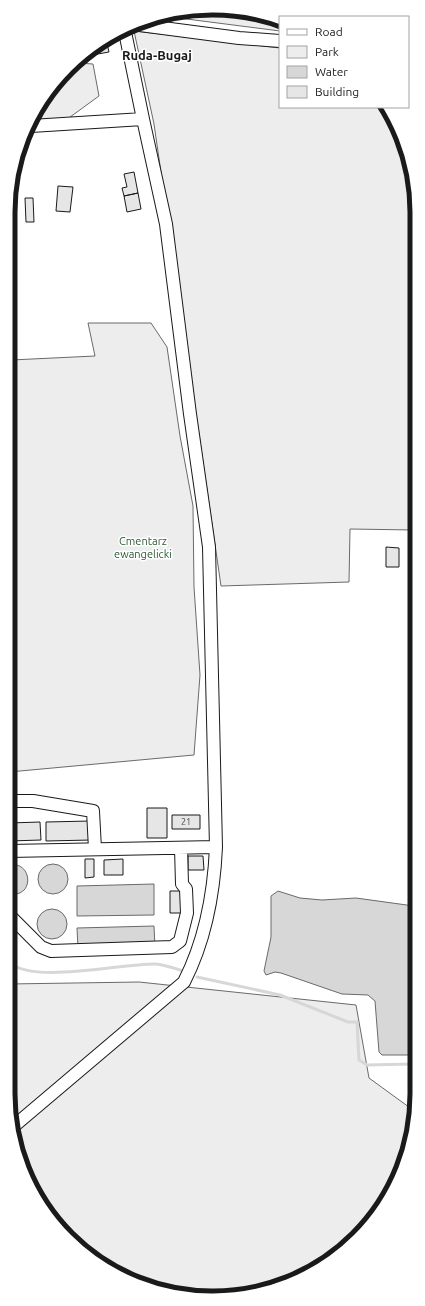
<svg xmlns="http://www.w3.org/2000/svg" width="425" height="1306" viewBox="0 0 425 1306" font-family="Ubuntu,sans-serif">
	<style>
		.green { fill: #ededed; stroke: #6a6a6a }
		.water { fill: #d7d7d7; stroke: #6a6a6a }
		.lines { fill: none; stroke-linecap: round; stroke-linejoin: round }
		.stream { stroke: #d7d7d7; stroke-width: 3 }
		.building { fill: #e6e6e6; stroke: #1a1a1a }
		.minor-casing { stroke: #1a1a1a; stroke-width: 14 }
		.minor { stroke: #fff; stroke-width: 12 }
		.labels { text-anchor: middle; stroke-width: 3; stroke-linejoin: round; paint-order: stroke }
		.number-label { font-size: 9px; fill: #4d4d4d }
		.park-label { font-size: 11px; fill: #2b5a34; stroke: #fff }
		.quarter-label { font-size: 13px; font-weight: bold; fill: #1a1a1a; stroke: #fff }
		.rim { fill: none; stroke: #1a1a1a; stroke-width: 5 }
	</style>
	<rect width="100%" height="100%" fill="#fff"/>
	<path class="green" d="M173,12h80l27,10v9l-117,-15z
		M134,31l146,17v59h106l10,15 19,64 -1,344 -64,-1 -1,53 -128,4 -67,-462z
		M78,63l15,1 6,32 -33,24 -32,-1 9,-20z
		M88,323h63l16,24 13,89 13,70 1,81 6,88 -6,80 -185,17 2,-412 84,-4z
		M139,982l217,23 13,73 44,32v24l-30,73 -46,49 -71,35 -80,5 -64,-19 -63,-48 -36,-57 -15,-79v-109z"/>
	<path class="water" d="M38 879a15 15 0 1 1 30 0a15 15 0 1 1-30 0Z
		M9,865c23,-5 27,33 0,29z
		M154,884v31l-77,1v-30z
		M278,891l22,7 22,2 34,-2 58,8 -1,149h-31l-3,-3 -4,-51 -7,-6 -26,-1 -61,-21 -6,-1 -9,3 -2,-4 7,-34v-41z
		M37 924a15 15 0 1 1 30 0a15 15 0 1 1-30 0Z
		M154,926l1,21 -77,2 -1,-21z"/>
	<g class="lines">
		<path class="stream" d="M9,962c24,23 113,1 147,2 9,1 18,4 27,7
			M197,977l83,18 68,27h9l2,38 8,5 46,-1"/>
	</g>
	<path class="building" d="M106,39l3,13 -17,3 -1,-5 8,-8z
		M134,172l4,21 -14,3 -2,-8 5,-1 -3,-13z
		M58,186l15,1 -3,25 -14,-1z
		M138,193l3,16 -14,3 -3,-16z
		M25,198h8l1,24h-8z
		M386,547l13,1v19h-13z
		M147,808h20v30h-20z
		M172,815h28v14h-28z
		M90,821l1,19 -45,1v-19z
		M40,822l1,18 -32,1v-18z
		M188,856h15l1,14h-16z
		M85,859h9v18l-9,1z
		M123,859v16h-19v-15z
		M170,891h13v22h-13z"/>
	<g class="lines">
		<g class="minor-casing">
			<path id="minor" d="M140,25l99,13 41,3
				M31,126l112,-7
				M9,801h24l60,10 2,38
				M9,851l207,-4
				M9,915l32,32 10,4 121,-4 8,-6 7,-28 -1,-24 -4,-5 -1,-36
				M14,1126l170,-144c21,-41 30,-89 32,-135l-7,-300 -19,-133 -24,-190 -23,-105 -18,-87"/>
		</g>
		<use href="#minor" class="minor"/>
	</g>
	<g class="labels">
		<g class="number-label">
			<text x="186" y="825">21</text>
		</g>
		<g class="park-label">
			<text x="143" y="545">Cmentarz<tspan x="143" dy="13">ewangelicki</tspan></text>
		</g>
		<g class="quarter-label">
			<text x="157" y="60">Ruda-Bugaj</text>
		</g>
	</g>
	<path d="M0 0H425V1306H0ZM212 15H213A197 197 0 0 1 410 212V1094A197 197 0 0 1 213 1291H212A197 197 0 0 1 15 1094V212A197 197 0 0 1 212 15Z" fill="#fff" fill-rule="evenodd"/>
	<path class="rim" d="M212 15H213A197 197 0 0 1 410 212V1094A197 197 0 0 1 213 1291H212A197 197 0 0 1 15 1094V212A197 197 0 0 1 212 15Z"/>
	<rect x="279" y="16" width="130" height="92" fill="#ffffff" stroke="#a3a3a3"/>
	<rect x="287" y="29" width="20" height="6" fill="#ffffff" stroke="#a3a3a3"/>
	<text x="315" y="36" font-size="12" fill="#1a1a1a">Road</text>
	<rect x="287" y="46" width="20" height="12" fill="#ededed" stroke="#a3a3a3"/>
	<text x="315" y="56" font-size="12" fill="#1a1a1a">Park</text>
	<rect x="287" y="66" width="20" height="12" fill="#d7d7d7" stroke="#a3a3a3"/>
	<text x="315" y="76" font-size="12" fill="#1a1a1a">Water</text>
	<rect x="287" y="86" width="20" height="12" fill="#e6e6e6" stroke="#a3a3a3"/>
	<text x="315" y="96" font-size="12" fill="#1a1a1a">Building</text>
</svg>
